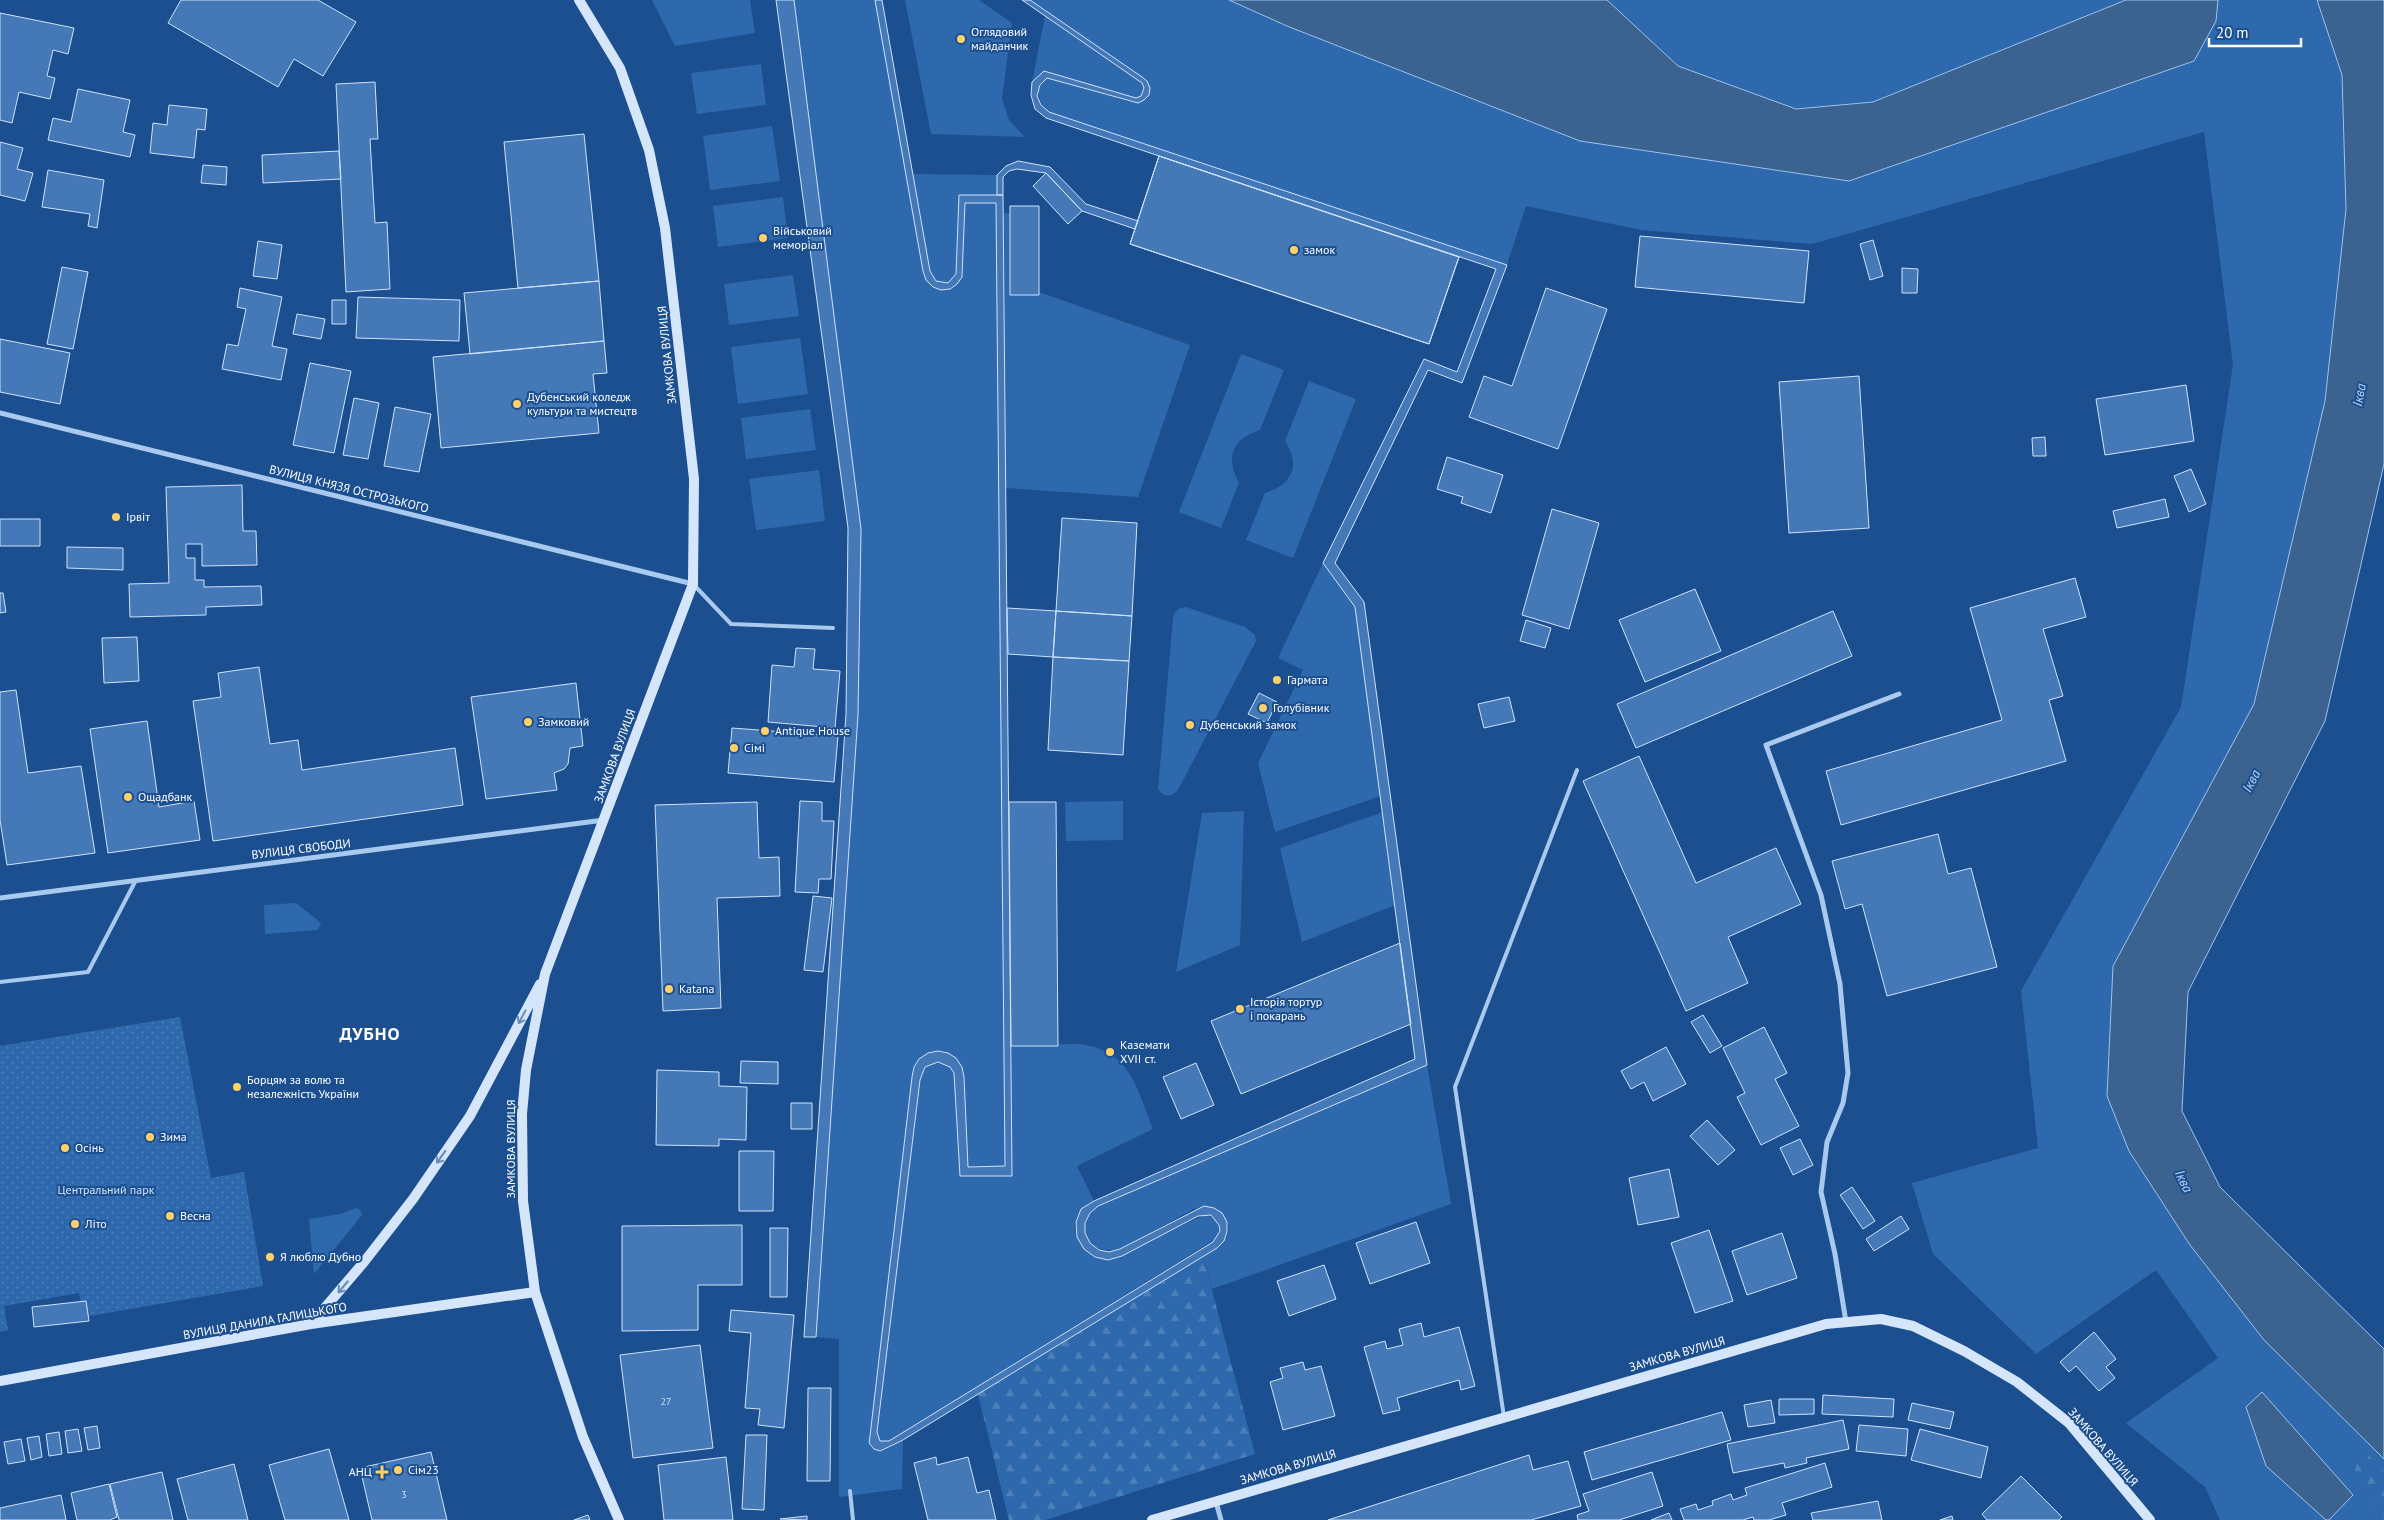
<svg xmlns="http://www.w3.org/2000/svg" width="2384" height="1520" viewBox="0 0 2384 1520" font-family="'PT Sans',sans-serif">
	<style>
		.grass { fill: #2e69ad }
		.forest { fill: url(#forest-firs) }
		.park { fill: url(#park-dots) }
		.water { fill: #3c6290; stroke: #9cc4f0 }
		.building { fill: #4478b7; stroke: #cfe3fa }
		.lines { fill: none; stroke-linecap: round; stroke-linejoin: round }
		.lane { stroke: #a9c9ee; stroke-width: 4 }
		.street { stroke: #a9c9ee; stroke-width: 5 }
		.secondary { stroke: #d6e6fa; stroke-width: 10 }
		.oneway { stroke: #668bba }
		.poi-dot { fill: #ffd166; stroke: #1b4f8f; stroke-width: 2 }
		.labels { text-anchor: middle; stroke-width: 4; stroke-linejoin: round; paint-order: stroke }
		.number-label { font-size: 10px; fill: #d0dded }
		.poi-label { font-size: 12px; fill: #fff; stroke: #1b4f8f; text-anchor: start }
		.street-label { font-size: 12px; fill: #fff; stroke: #1b4f8f }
		.park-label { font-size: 12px; fill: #cfe3fa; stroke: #1b4f8f }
		.water-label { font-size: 14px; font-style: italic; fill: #b5d3f5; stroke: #1b4f8f }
		.district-label { font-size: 18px; font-weight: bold; letter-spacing: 1px; fill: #fff; stroke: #1b4f8f }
	</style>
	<defs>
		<pattern id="forest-firs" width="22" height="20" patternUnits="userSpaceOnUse" patternTransform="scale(1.25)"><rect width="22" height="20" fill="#2e69ad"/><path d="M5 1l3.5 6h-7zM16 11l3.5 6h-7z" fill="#4d80b9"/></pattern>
		<pattern id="park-dots" width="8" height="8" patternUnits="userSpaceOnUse" patternTransform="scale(1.25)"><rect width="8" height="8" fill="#2e69ad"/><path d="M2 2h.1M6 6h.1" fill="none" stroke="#4d80b9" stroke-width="1.8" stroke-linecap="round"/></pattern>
	</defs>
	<rect width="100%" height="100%" fill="#1b4f8f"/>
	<path class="grass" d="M652,0h98l5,33 -80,13z
		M794,0h81l51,280c13,13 26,12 36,-3l3,-74h31l9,963 -37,1 -4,-90c-6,-35 -45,-34 -52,0l-43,366 5,6 6,2 23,-11 -1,49 -63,8v-158l-23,-2 42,-622 3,-186z
		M905,0h74l33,23 -10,76 7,21 16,17 -94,-3z
		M1030,0h199l58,26 293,115 269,40 367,-160 2,-21h99l25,75 4,134 -21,192 -71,303 -141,262 16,185 61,94 74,95 120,119v61h-164l-15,-33 -79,-64 92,-65 -62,-88 -120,84 -103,-100 -21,-71 126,-35 -17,-157 160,-284 52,-342 -29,-233 -392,112 -171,-14 -115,-24 -19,59 -458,-153c-13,-11 -14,-22 -2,-34l84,24c8,1 13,-1 18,-7l-7,-18z
		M1607,0h519l-253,102 -77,7 -118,-43z
		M1045,16l97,67 2,5 -3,8 -5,2 -92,-26 -12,10z
		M761,64l5,41 -69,9 -6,-41z
		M772,126l8,55 -70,9 -7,-54z
		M913,174l84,1v20h-38l-3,79 -8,9 -12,-2 -6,-10z
		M783,197l5,41 -70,9 -5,-41z
		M1004,213l31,3 4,76 151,53 -52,152 -132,-9z
		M793,275l6,41 -70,9 -5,-41z
		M800,338l8,56 -70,10 -7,-57z
		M1241,354l43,16 -24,60c-28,9 -35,27 -21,53l-18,45 -42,-16z
		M1309,381l47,18 -63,159 -47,-18 19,-47c27,-8 36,-27 20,-52z
		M810,409l6,41 -70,9 -5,-41z
		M819,470l6,51 -69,9 -7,-51z
		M1323,563l32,44 26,189 -106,36 -17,-69 45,-93 -25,-12z
		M1186,607l59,20 10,8 1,6 -78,149c-7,8 -15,7 -20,-1l15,-171c2,-8 5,-10 13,-11z
		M1123,801v39l-57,1 -1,-39z
		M1244,811l-4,134 -64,27 26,-159z
		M1383,812l12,93 -93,37 -22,-94z
		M296,903l25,20 -3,7 -53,4 -1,-29z
		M1077,1044c53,5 59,42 76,85l-76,37 17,35c-4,2 -10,5 -13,9 -17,24 5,44 27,50l96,-45c13,1 18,11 13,23l-328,203h-9l-3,-5 44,-362 4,-7 13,-5 12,5 4,6 6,103h52l-1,-130z
		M1427,1065l24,139 -239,85 -9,-33c6,-4 15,-9 20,-14 16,-18 -5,-40 -29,-33l-74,40c-32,8 -47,-22 -22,-43z
		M356,1208l4,1 2,6 -48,59 -5,-55 31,-5z"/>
	<path class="forest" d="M1203,1256l52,198 -210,66h-36l-31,-126z
		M2359,1446l25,25v48l-30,-40z"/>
	<path class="park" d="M180,1017l31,161 33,-6 19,114 -179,31 -5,-24 -75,13 4,24 -8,2v-286z"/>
	<path class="water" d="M1229,0h378l71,66 118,43 77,-7 253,-102h92l-2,21 -22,40 -345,120 -269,-40 -293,-115z
		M2317,0h67v464l-59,257 -137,271 -6,119 38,76 164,162v110l-120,-119 -74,-95 -61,-94 -22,-55 6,-130 141,-262 71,-303 21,-192 -4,-134z
		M2262,1392l91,103 -24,25h-3l-60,-54 -20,-59z"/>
	<path class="building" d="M181,0h137l38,22 -33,54 -29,-17 -16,28 -110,-64z
		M776,0h18l67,529 -3,186 -42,622h-12l42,-623 2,-186z
		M875,0h7l48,271 6,10 12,2 8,-9 3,-79h44l9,981h-52l-6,-103 -4,-6 -12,-5 -13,5 -5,13 -43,352 3,9h9l324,-199 7,-11 -1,-6 -8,-10 -13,1 -76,40 -14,4 -13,-3 -11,-8 -7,-12 -1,-15 5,-13 13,-8 321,-142 -60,-452 -32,-44 101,-204 33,13 39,-103 -450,-151 -11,-9 -4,-14 1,-13 12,-11 92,27 5,-2 3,-8 -2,-5 -120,-83h8l112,77 5,4 3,7 -1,7 -5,5 -6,3 -91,-25 -7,7 -3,11 4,9 8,7 458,153 -45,118 -34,-13 -93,193 29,39 63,463 -329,141 -8,7 -5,10v10l5,10 9,7 10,2 11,-3 84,-43 10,2 8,5 5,9v10l-3,9 -7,7 -314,192 -23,11 -6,-2 -5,-6 1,-7 42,-359 2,-10 5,-8 9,-6 10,-2 10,2 8,5 6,9 2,10 4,90 37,-1 -9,-963h-31l-3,74 -5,7 -7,5 -9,1 -8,-3 -7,-7 -3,-9z
		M0,13l74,15 -6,26 -15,-4 -6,26 8,2 -5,21 -31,-7 -7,31 -12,-3z
		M375,82l3,57h-8l5,84 12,-1 3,67 -44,3 -10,-208z
		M78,89l52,11 -7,32 12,3 -5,22 -82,-17 5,-22 18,4z
		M169,105l38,4 -2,21 -8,-1 -3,29 -44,-5 3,-30 14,2z
		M584,134l15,147 -81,7 -14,-146z
		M0,142l23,6 -6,21 16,4 -8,28 -25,-6z
		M339,151l2,28 -78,4 -1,-28z
		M1159,156l300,101 -30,87 -299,-100z
		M1159,156l300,101 -30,87 -299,-100z
		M1018,161l32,6 36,37 52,17 -3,8 -53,-18 -36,-38 -29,-4 -8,2 -6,6v18h-6v-20l9,-9z
		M203,165l24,2 -1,18 -25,-2z
		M48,170l56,10 -7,48 -9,-2 2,-12 -48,-7z
		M1046,173l36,38 -14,13 -35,-38z
		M1010,206h29v89h-29z
		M1640,236l169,15 -5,52 -169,-16z
		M1873,240l10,36 -13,4 -10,-36z
		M258,241l24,4 -5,34 -24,-3z
		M62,267l26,5 -15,77 -26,-5z
		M1902,268l16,1 -1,24h-15z
		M599,281l5,60 -134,13 -6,-61z
		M240,288l42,9 -10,49 15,3 -6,31 -59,-11 5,-25 11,2 8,-37 -9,-2z
		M1546,288l61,21 -49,140 -89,-32 15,-41 28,10z
		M358,297l102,3 -1,41 -103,-3z
		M332,300h14v24h-14z
		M297,314l28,5 -4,20 -28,-5z
		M0,339l70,14 -10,51 -60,-12z
		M604,341l3,32 -14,1 6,59 -158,15 -8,-91z
		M310,363l41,8 -17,82 -41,-8z
		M1859,376l10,152 -80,5 -10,-151z
		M2186,385l8,56 -89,14 -9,-56z
		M354,398l25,5 -11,56 -25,-4z
		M395,407l36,7 -12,58 -35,-6z
		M2045,437l1,19h-13l-1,-18z
		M1447,457l56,18 -12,38 -30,-10 2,-6 -26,-8z
		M2191,469l15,35 -17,8 -15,-36z
		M242,485l1,46h13l1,34 -55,1v-22h-16v14h9v22h9v7l57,-1 1,19 -56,2v8l-76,2 -1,-33 40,-1 -3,-96z
		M2165,499l4,18 -52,11 -4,-17z
		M1552,509l47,14 -30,106 -47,-14z
		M1062,518l75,5 -5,93 -76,-5z
		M0,519h40v27h-40z
		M67,547l56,1v22l-56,-2z
		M2075,578l11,39 -43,12 20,67 -14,4 17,61 -225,64 -15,-54 176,-51 -32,-112z
		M1695,589l26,62 -76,31 -26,-62z
		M0,593h3l3,19 -6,1z
		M1007,608l49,3 -3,46 -45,-3z
		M1056,611l76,5 -3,45 -76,-4z
		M1833,611l19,45 -216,92 -19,-44z
		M1526,620l25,8 -6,20 -25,-7z
		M137,637l2,44 -35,2 -2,-45z
		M796,648l19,1 -2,20 27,2 -5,57 -67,-6 4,-57 22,2z
		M1053,657l76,4 -6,94 -75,-5z
		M259,667l11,77 28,-4 4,30 153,-22 8,57 -250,36 -20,-140 28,-4 -3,-24z
		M576,683l7,63 -13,2 -2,16 -4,5 -10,4 3,17 -71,9 -15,-102z
		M16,690l12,83 53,-7 14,87 -88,12 -7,-45v-128z
		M1259,693l18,9 -10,21 -19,-9z
		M1509,697l6,24 -31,7 -6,-24z
		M147,721l12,86 35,-6 6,39 -92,13 -18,-124z
		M732,728l106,8 -4,46 -106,-9z
		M1639,756l57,127 80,-35 25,56 -73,33 20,46 -62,28 -103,-230z
		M800,801l22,1v19h12l-3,58h-12l-1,14 -23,-1z
		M757,802l2,56 20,-1 1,39 -63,2 4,110 -58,3 -8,-206z
		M1009,802h47l2,244h-47z
		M1938,834l10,40 23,-6 26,99 -110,29 -25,-92 -17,5 -13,-48z
		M813,896l19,2 -9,74 -19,-2z
		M1400,943l11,81 -170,70 -30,-73z
		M1703,1015l19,31 -12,7 -19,-31z
		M1764,1027l23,46 -12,6 24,47 -38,19 -24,-48 8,-4 -22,-45z
		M1666,1047l20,37 -33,17 -9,-19 -13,7 -10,-18z
		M741,1061l37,1v22l-38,-1z
		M1196,1063l18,42 -33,14 -18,-42z
		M657,1070l62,2v14l28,1 -1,53 -27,-1v7l-63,-1z
		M791,1103h21v26h-21z
		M1707,1120l28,30 -17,15 -28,-29z
		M1800,1139l13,26 -20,10 -13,-27z
		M739,1151h35l-1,60h-34z
		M1669,1169l10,48 -41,8 -9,-47z
		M1852,1187l23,34 -12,8 -23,-34z
		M1901,1216l8,13 -35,22 -8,-12z
		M1416,1222l14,41 -60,21 -14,-41z
		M742,1225v60h-44v45l-76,1v-105z
		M770,1228h18l-1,69h-17z
		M1709,1230l24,71 -38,12 -24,-70z
		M1782,1233l15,45 -50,17 -15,-44z
		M1324,1265l12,34 -47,17 -12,-35z
		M86,1301l3,20 -55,6 -2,-20z
		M731,1310l63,5 -10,113 -26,-3 2,-16 -15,-1 6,-75 -22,-2z
		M1421,1323l3,14 35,-10 16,59 -14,4 -2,-10 -62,18 3,12 -17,4 -19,-67 21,-6 2,8 16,-4 -4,-16z
		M2094,1332l22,27 -10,8 9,11 -16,13 -23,-25 -7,6 -9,-10z
		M700,1345l13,103 -80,10 -13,-103z
		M1303,1362l2,8 16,-4 14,50 -52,14 -13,-48 13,-4 -3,-10z
		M808,1388h23l-1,93h-23z
		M1823,1395l71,4 -1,18 -71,-3z
		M1779,1399h35v15l-35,1z
		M1771,1400l4,23 -27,4 -4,-22z
		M1912,1403l42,9 -4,17 -42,-9z
		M1722,1412l9,28 -139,40 -8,-28z
		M1843,1420l6,29 -43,9 1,5 -22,5 -1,-5 -51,10 -6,-29z
		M1859,1425l49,4 -2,27 -50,-5z
		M97,1426l3,22 -12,2 -4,-22z
		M78,1429l4,22 -14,2 -3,-22z
		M1920,1429l68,18 -7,31 -70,-18z
		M59,1432l3,22 -13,2 -3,-22z
		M746,1435h21l-3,75 -22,-1z
		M39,1436l3,21 -11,3 -4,-22z
		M21,1439l4,22 -17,3 -4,-22z
		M329,1449l20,71h-64l-16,-55z
		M431,1452l16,68h-75l-12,-52z
		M1529,1455l4,15 35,-9 13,45 -50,14h-203z
		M726,1457l7,63h-69l-6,-55z
		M936,1457l1,8 31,-8 9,36 12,-3 7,30h-68l-14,-57z
		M1825,1463l7,24 -50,16 4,12 -17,5h-15l-1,-3 -10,3h-59l-4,-11 16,-5 2,6 15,-5 -1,-4 19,-7 2,6 14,-5 -2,-7z
		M234,1464l14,56h-60l-11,-41z
		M162,1472l11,48h-54l-9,-36z
		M1652,1472l11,34 -44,14h-41l-1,-5 12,-4 -6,-17z
		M2021,1476l41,41 -3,3h-72l-5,-6z
		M109,1484l8,33 -7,3h-33l-6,-27z
		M61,1495l5,25h-66v-12z
		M1878,1501l4,19h-69l-2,-7z
		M1669,1513l3,7h-21z
		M588,1515l2,5h-16z
		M807,1516v4l-27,-1z
		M1952,1516l1,4h-13z"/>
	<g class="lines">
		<path class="lane" d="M694,585l37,39 102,4
			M0,982l88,-10 48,-92
			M1504,1417l-49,-330 122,-317
			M850,1491l3,29"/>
		<path class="street" d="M0,413l693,171
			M0,898l604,-78
			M1846,1322l-11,-68 -14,-62 6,-50 16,-39 5,-30 -8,-89 -19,-89 -55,-150 133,-51
			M1216,1502l5,18"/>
		<path class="secondary" d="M579,0l41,68 29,82 16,78 29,251 -1,105 -148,390 -19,96 -4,44 1,87 12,91 48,145 36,83
			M311,1324l53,-62 49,-63 57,-83 70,-132
			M0,1381l311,-57 224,-32
			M1152,1520l674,-196 55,-5 32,7 51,25 53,31 52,41 81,97"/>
	</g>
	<defs><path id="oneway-shaft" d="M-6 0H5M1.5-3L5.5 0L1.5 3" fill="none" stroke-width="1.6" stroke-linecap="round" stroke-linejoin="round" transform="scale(1.25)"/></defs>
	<g class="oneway">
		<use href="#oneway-shaft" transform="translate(522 1017) rotate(118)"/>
		<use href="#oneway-shaft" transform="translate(441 1157) rotate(125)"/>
		<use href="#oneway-shaft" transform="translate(343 1287) rotate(130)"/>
	</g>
	<g class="poi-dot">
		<circle cx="961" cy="39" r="5"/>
		<circle cx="763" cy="238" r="5"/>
		<circle cx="1294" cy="250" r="5"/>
		<circle cx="517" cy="404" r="5"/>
		<circle cx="116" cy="517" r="5"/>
		<circle cx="1277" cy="680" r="5"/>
		<circle cx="1263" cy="708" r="5"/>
		<circle cx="528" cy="722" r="5"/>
		<circle cx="1190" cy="725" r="5"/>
		<circle cx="765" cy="731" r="5"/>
		<circle cx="734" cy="748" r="5"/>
		<circle cx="128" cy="797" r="5"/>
		<circle cx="669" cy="989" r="5"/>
		<circle cx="1240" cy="1009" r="5"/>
		<circle cx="1110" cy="1052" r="5"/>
		<circle cx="237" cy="1087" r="5"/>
		<circle cx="150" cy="1137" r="5"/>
		<circle cx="65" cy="1148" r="5"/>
		<circle cx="170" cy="1216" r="5"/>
		<circle cx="75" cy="1224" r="5"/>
		<circle cx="270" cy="1257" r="5"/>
		<circle cx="398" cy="1470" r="5"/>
		<path d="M379.5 1464.5h5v5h5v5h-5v5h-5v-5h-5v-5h5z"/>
	</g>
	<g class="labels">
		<g class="number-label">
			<text x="666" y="1405">27</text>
			<text x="404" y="1498">3</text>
		</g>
		<g class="poi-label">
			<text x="971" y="36">Оглядовий<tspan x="971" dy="14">майданчик</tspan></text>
			<text x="773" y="235">Військовий<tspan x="773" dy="14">меморіал</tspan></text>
			<text x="1304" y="254">замок</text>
			<text x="527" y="401">Дубенський коледж<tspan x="527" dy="14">культури та мистецтв</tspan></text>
			<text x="126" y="521">Ірвіт</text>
			<text x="1287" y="684">Гармата</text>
			<text x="1273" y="712">Голубівник</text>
			<text x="538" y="726">Замковий</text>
			<text x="1200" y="729">Дубенський замок</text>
			<text x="775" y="735">Antique House</text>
			<text x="744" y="752">Сімі</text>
			<text x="138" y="801">Ощадбанк</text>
			<text x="679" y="993">Katana</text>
			<text x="1250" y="1006">Історія тортур<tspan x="1250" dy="14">і покарань</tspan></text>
			<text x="1120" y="1049">Каземати<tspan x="1120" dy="14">XVII ст.</tspan></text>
			<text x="247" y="1084">Борцям за волю та<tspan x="247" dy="14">незалежність України</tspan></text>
			<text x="160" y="1141">Зима</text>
			<text x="75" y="1152">Осінь</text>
			<text x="180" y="1220">Весна</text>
			<text x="85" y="1228">Літо</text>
			<text x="280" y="1261">Я люблю Дубно</text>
			<text x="408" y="1474">Сім23</text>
			<text x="372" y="1476" text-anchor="end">АНЦ</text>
		</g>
		<g class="street-label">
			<text transform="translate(667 355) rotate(-96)" y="4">ЗАМКОВА ВУЛИЦЯ</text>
			<text transform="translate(349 489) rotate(14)" y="4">ВУЛИЦЯ КНЯЗЯ ОСТРОЗЬКОГО</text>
			<text transform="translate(615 756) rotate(-70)" y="4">ЗАМКОВА ВУЛИЦЯ</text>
			<text transform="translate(301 849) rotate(-7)" y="4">ВУЛИЦЯ СВОБОДИ</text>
			<text transform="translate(511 1149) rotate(-90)" y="4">ЗАМКОВА ВУЛИЦЯ</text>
			<text transform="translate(265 1321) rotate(-10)" y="4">ВУЛИЦЯ ДАНИЛА ГАЛИЦЬКОГО</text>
			<text transform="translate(1677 1354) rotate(-16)" y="4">ЗАМКОВА ВУЛИЦЯ</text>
			<text transform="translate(2103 1447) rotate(49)" y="4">ЗАМКОВА ВУЛИЦЯ</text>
			<text transform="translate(1288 1467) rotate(-16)" y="4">ЗАМКОВА ВУЛИЦЯ</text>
		</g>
		<g class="park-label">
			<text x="106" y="1194">Центральний парк</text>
		</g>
		<g class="water-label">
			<text transform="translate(2359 395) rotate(-79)" y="5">Іква</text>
			<text transform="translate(2251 781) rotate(-63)" y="5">Іква</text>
			<text transform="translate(2184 1181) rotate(64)" y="5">Іква</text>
		</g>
		<g class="district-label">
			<text x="370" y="1040">ДУБНО</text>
		</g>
	</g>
	<path d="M2209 38v8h92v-8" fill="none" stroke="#ffffff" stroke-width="2.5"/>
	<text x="2216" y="38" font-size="15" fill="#ffffff" stroke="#1b4f8f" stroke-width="4" paint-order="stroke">20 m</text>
</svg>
